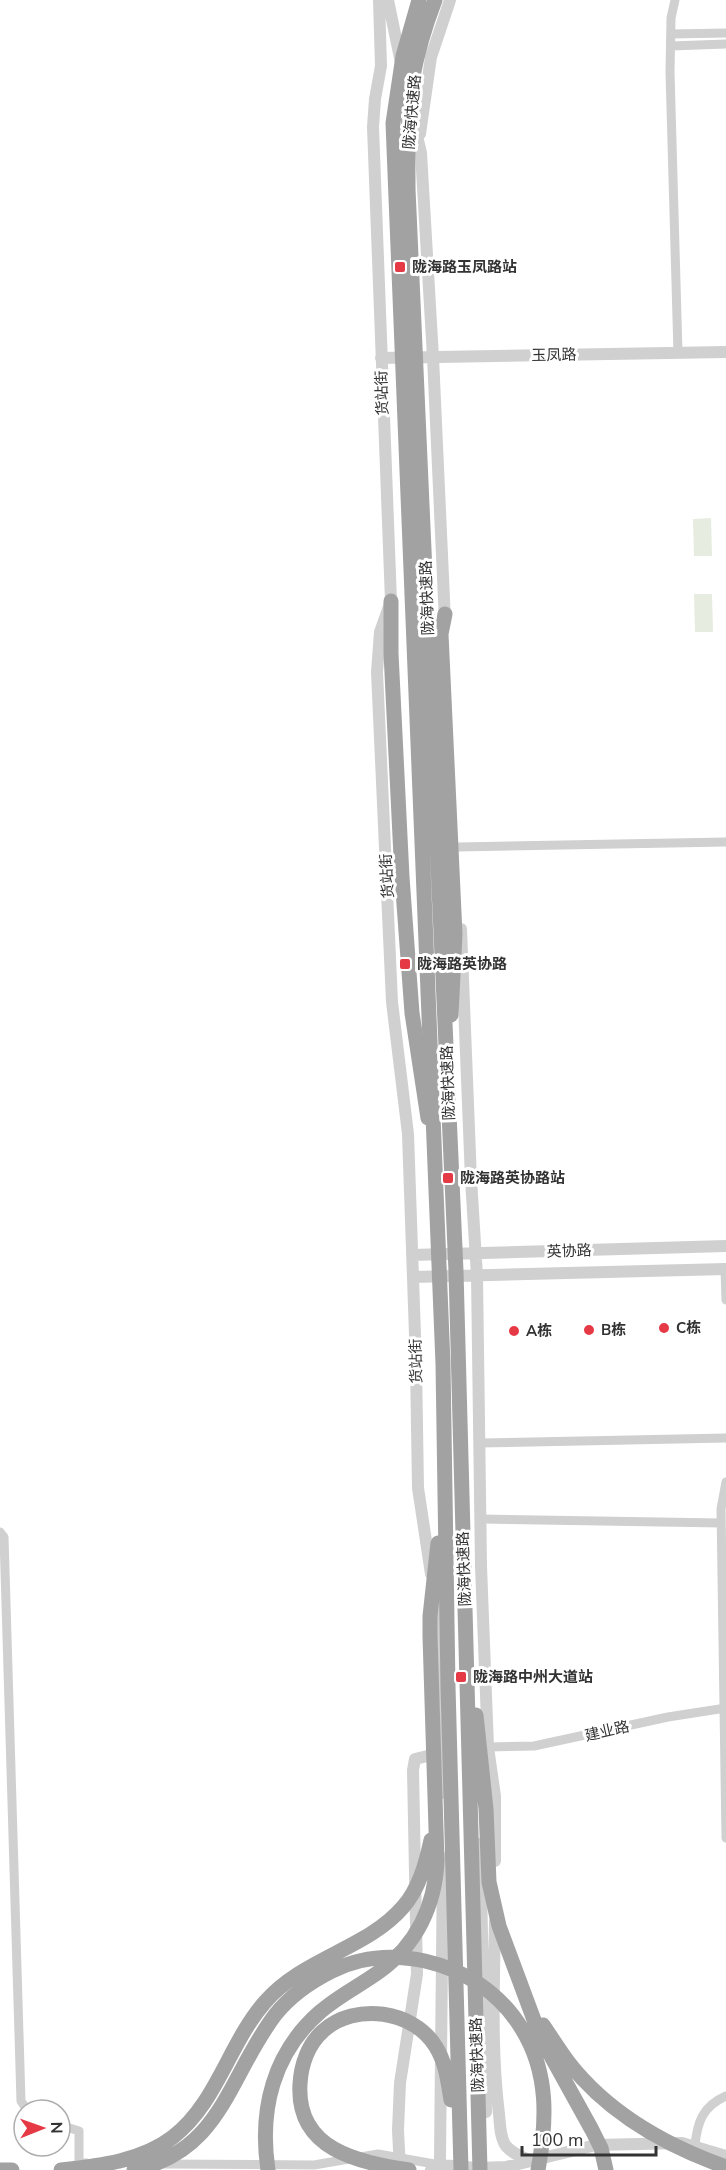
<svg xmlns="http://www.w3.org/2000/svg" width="726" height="2170" viewBox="0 0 726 2170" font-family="'Nunito Sans','Noto Sans SC',sans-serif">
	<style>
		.park { fill: #e6ecdf }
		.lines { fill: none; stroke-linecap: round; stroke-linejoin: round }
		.minor { stroke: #d0d0d0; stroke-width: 9 }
		.tertiary { stroke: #d0d0d0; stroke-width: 12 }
		.trunk { stroke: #a2a2a2; stroke-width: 15 }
		.trunk-bridge { stroke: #a2a2a2; stroke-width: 15 }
		.poi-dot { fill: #e63946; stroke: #fff; stroke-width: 2 }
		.labels { text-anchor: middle; stroke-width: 6; stroke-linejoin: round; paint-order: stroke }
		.street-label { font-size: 15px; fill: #333; stroke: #fff }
		.poi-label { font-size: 15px; font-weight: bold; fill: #333; stroke: #fff; text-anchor: start }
	</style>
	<rect width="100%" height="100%" fill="#fff"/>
	<path class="park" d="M711,518l1,38h-18l-1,-37z
		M694,594h18l1,38h-18z"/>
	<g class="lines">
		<path class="minor" d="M675,0l-4,18 -1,54 8,281
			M671,34l55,-1
			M671,46l55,-2
			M458,847l268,-5
			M725,1269l1,31
			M480,1443l246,-5
			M726,1482l-5,27 5,329
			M481,1519l240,4
			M0,1532l4,5 17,564 6,9
			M488,1747l46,-1 134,-29 58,-9
			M60,2125l19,6v32h7
			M695,2146c2,-24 8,-40 31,-50
			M160,2164l154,1 64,-11 62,11"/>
		<path class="tertiary" d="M379,0l2,66 -6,33 -2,28 18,474 -11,31 -3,40 15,330 16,132 8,230 2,124 13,86
			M388,0l13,63
			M412,115l9,38 12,204 12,264
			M420,134l11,-77 19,-57
			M381,358l345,-6
			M461,929l10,250 6,97 4,290 7,181 7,49v65
			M412,1255l314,-9
			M413,1277l313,-8
			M435,1606l5,29 2,158
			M480,1844l6,268
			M495,1921c-1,64 -4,130 4,193 1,10 1,24 7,32 6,7 15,11 23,14
			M440,2159l3,-301
			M400,2170l-2,-40 2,-47 17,-109 -4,-204 2,-11 25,-6
			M431,2170l9,-5 37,3 29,-1 90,-22 86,-2 44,13"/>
		<path class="trunk" d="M391,601v52l11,224 10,136 16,105
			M445,614l-4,20 14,300 -4,81
			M0,2170h12"/>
		<path class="trunk-bridge" d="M419,0l-16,56 -10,67 50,1241 5,322 13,484
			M435,0c-10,26 -18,54 -23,81 -5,36 -4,72 -4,108l48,1082 24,899
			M476,1715l10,94 3,73 10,44 41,110 52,94 9,18 5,22
			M543,2025c9,13 17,26 26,38 40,51 98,83 157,104
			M61,2170c38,-4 81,-9 112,-33 44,-34 56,-94 92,-135 38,-44 102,-53 138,-95 16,-18 23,-44 28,-67
			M134,2170c88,-19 94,-93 141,-155 15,-19 35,-33 57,-44 30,-15 60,-17 93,-10 40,9 75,32 97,68 27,44 25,92 16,141
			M268,2170c-9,-60 5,-117 52,-158 18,-16 41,-27 60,-41 37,-27 55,-66 57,-110l-7,-225v-20l8,-73
			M409,2170c-51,-8 -113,-20 -109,-86 1,-19 8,-40 23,-53 32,-29 91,-21 113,16 10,16 12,35 15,53"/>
	</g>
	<g class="poi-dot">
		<rect x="394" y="261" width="12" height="12" rx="3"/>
		<rect x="399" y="958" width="12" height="12" rx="3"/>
		<rect x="442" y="1172" width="12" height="12" rx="3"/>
		<circle cx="664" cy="1328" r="6"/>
		<circle cx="589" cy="1330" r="6"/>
		<circle cx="514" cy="1331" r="6"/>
		<rect x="455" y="1671" width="12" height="12" rx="3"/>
	</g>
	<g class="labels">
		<g class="street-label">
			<text transform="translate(412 112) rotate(-85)" y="5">陇海快速路</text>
			<text transform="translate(554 355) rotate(-1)" y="5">玉凤路</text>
			<text transform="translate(382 393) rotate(-92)" y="5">货站街</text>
			<text transform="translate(427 598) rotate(-92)" y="5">陇海快速路</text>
			<text transform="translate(387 876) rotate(-93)" y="5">货站街</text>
			<text transform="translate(448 1083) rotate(-92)" y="5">陇海快速路</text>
			<text transform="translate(569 1251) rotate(-2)" y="5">英协路</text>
			<text transform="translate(416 1361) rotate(-91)" y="5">货站街</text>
			<text transform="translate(464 1569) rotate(-92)" y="5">陇海快速路</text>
			<text transform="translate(607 1731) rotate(-13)" y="5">建业路</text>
			<text transform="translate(477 2055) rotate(-92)" y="5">陇海快速路</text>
		</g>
		<g class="poi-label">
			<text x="412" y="272">陇海路玉凤路站</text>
			<text x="417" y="969">陇海路英协路</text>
			<text x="460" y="1183">陇海路英协路站</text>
			<text x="676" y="1333">C栋</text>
			<text x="601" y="1335">B栋</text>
			<text x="526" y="1336">A栋</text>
			<text x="473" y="1682">陇海路中州大道站</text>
		</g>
	</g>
	<g transform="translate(42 2128) rotate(89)"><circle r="28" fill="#ffffff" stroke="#adadad" stroke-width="1.5"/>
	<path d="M0-4.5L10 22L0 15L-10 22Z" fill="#e63946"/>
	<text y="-9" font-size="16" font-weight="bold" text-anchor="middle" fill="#333333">N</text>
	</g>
	<path d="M522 2146v9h134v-9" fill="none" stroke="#333333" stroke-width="3"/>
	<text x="531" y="2146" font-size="18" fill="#333333" stroke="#ffffff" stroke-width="4.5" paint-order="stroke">100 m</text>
</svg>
